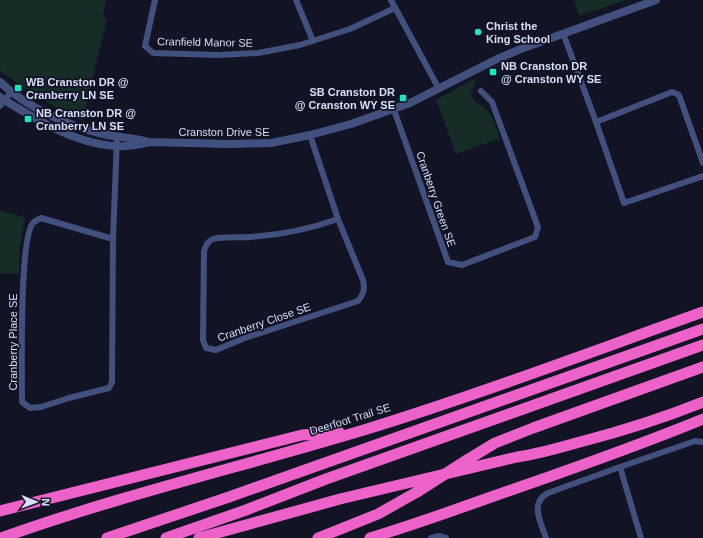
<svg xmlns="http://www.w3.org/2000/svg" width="703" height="538" viewBox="0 0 703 538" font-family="Helvetica,sans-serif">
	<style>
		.green { fill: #152d26 }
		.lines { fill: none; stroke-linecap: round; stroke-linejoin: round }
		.minor { stroke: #42507e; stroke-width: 6 }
		.tertiary { stroke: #42507e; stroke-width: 8 }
		.motorway { stroke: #ed62c9; stroke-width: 11 }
		.motorway-bridge { stroke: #ed62c9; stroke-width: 11 }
		.poi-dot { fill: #1be4c3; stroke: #121324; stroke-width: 1.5 }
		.labels { text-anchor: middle; stroke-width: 3.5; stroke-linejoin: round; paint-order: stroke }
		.poi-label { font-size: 11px; font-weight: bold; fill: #d9defb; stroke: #121324; text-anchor: start }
		.street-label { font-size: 11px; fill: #d9defb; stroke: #121324 }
	</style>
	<rect width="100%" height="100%" fill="#121324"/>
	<path class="green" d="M0,0h106l-3,16 4,4 -25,101c-29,-15 -57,-30 -82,-51z
		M574,0h52l-47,16z
		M474,79l2,2c0,4 -5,7 -5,12 0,8 10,11 15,16 8,7 10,19 14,29l-44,16 -20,-54z
		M0,210l25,8 -5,30 -1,26 -19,-1z"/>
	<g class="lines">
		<path class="minor" d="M155,0l-10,46 8,7 66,2 39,-2 42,-8 50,-16 45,-21
			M296,0l17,41
			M391,0l48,89
			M563,33l33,89 28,81 79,-27
			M0,106l11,-14
			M394,110l54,152 14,3 73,-28 3,-10 -46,-125 -11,-11
			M596,122l76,-30 7,3 24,68
			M310,135l28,84 25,61c2,9 1,13 -5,21l-113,37 -29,12 -10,-2 -3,-8 1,-89c2,-5 3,-10 9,-12 9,-3 27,-1 37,-2 30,-2 60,-8 88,-18
			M113,239l-72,-21c-2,1 -6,3 -8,5 -14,16 -11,150 -11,179l8,6 11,-1 28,-9 40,-10 3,-6 1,-143 4,-101
			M620,467l75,-26 8,1
			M431,538l8,-2 7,2
			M546,538c-5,-16 -17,-35 2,-45l72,-26 21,71"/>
		<path class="tertiary" d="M0,82c26,25 68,44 103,52 16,4 31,3 46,8l81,2 41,-1 39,-8 41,-11 59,-21 87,-44 24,-10 135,-49
			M0,97l4,3c42,25 94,58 145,42"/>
		<path class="motorway" d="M467,460l28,-17 38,-15 170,-61
			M0,511l302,-76 37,-3
			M1,538c120,-43 244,-72 366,-109 113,-35 224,-77 336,-117
			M107,538l122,-41 474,-168
			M166,538l80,-28 80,-31 377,-134
			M199,538l141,-39 177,-42c22,-3 42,-9 63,-15 42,-11 83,-24 123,-40
			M318,538l60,-24 39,-22
			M370,538c50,-15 98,-33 147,-50 63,-22 125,-44 186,-69"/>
		<path class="motorway-bridge" d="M417,492l50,-32"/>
	</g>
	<g class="poi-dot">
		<circle cx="478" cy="32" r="4"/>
		<rect x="489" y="68" width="8" height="8" rx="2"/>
		<rect x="14" y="84" width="8" height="8" rx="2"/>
		<rect x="399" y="94" width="8" height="8" rx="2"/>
		<rect x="24" y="115" width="8" height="8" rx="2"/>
	</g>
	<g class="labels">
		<g class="poi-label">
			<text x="486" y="30">Christ the<tspan x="486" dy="13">King School</tspan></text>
			<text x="501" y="70">NB Cranston DR<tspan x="501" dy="13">@ Cranston WY SE</tspan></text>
			<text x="26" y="86">WB Cranston DR @<tspan x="26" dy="13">Cranberry LN SE</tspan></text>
			<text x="395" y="96" text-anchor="end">SB Cranston DR<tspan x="395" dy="13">@ Cranston WY SE</tspan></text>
			<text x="36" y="117">NB Cranston DR @<tspan x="36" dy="13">Cranberry LN SE</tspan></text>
		</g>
		<g class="street-label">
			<text transform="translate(205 42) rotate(1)" y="4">Cranfield Manor SE</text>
			<text x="224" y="136">Cranston Drive SE</text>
			<text transform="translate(436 199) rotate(71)" y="4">Cranberry Green SE</text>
			<text transform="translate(264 322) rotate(-19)" y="4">Cranberry Close SE</text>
			<text transform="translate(13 342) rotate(-90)" y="4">Cranberry Place SE</text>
			<text transform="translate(350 419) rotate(-17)" y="4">Deerfoot Trail SE</text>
		</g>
	</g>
	<g transform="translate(36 502) rotate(91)" stroke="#121324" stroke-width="3" paint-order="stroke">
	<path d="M0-3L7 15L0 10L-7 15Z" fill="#d9defb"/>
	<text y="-6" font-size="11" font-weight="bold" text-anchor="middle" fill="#d9defb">N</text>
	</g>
</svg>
